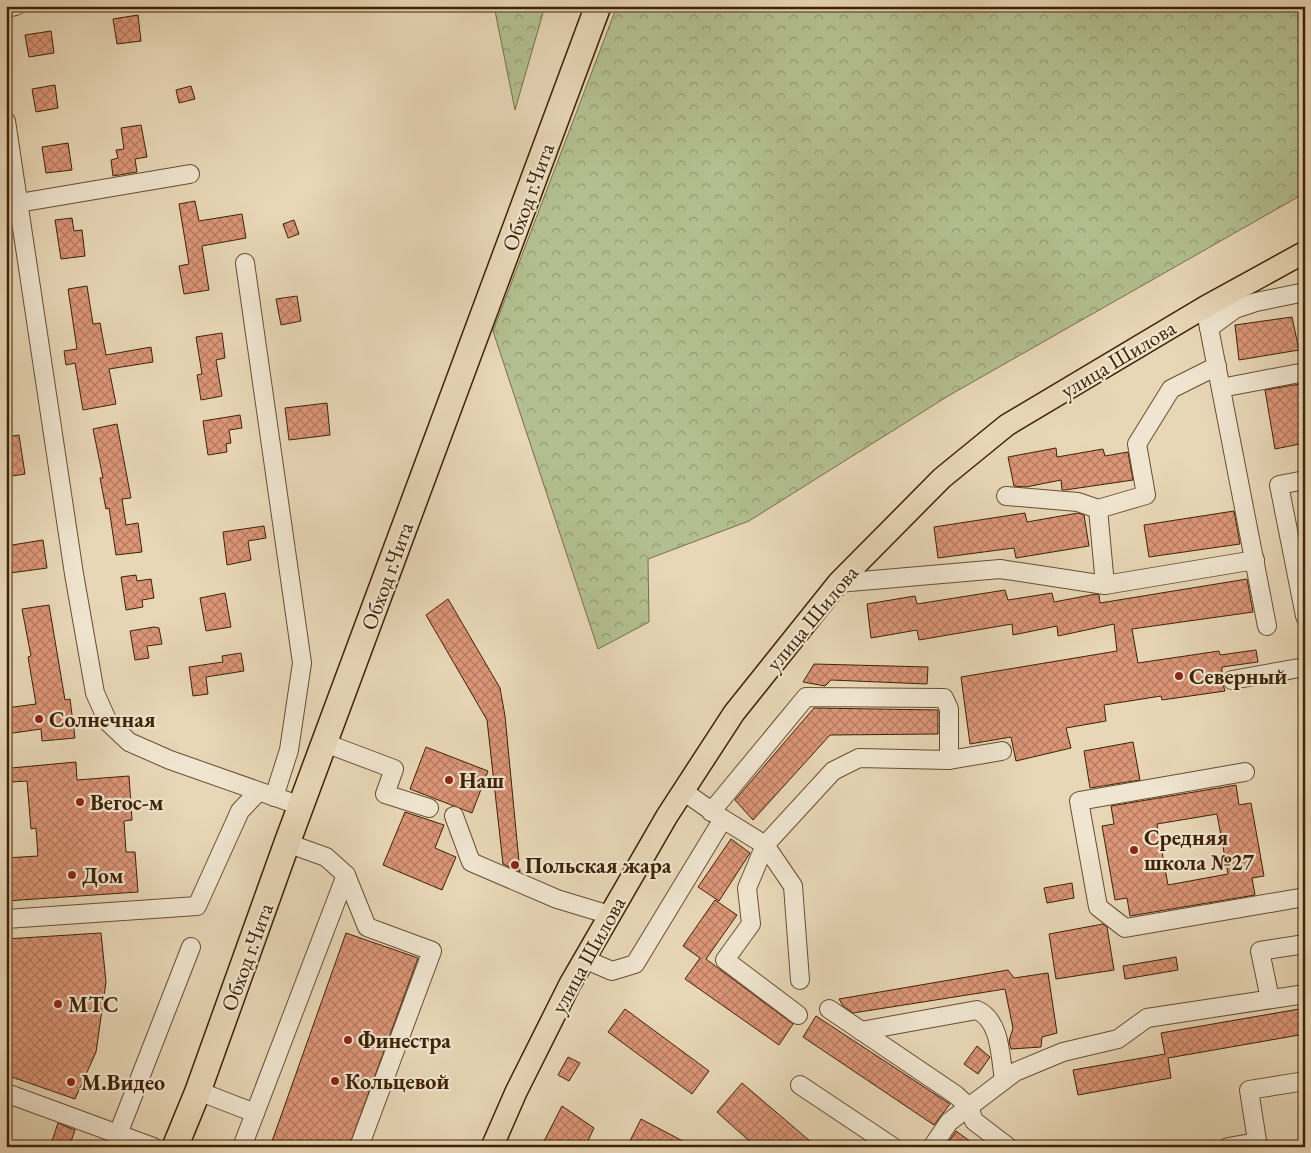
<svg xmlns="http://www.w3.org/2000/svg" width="1311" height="1153" font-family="'EB Garamond',serif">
<defs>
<pattern id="forest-crowns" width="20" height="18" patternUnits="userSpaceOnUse" patternTransform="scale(1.25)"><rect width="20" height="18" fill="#b3bf90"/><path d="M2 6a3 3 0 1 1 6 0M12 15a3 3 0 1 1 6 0" fill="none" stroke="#939b73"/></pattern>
<pattern id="building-cross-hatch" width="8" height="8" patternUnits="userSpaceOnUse" patternTransform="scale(1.25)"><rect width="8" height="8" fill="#dc9678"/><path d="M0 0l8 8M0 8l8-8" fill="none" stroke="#b47a60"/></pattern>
</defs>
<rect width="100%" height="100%" fill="#e8d7b7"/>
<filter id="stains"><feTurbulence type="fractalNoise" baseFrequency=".004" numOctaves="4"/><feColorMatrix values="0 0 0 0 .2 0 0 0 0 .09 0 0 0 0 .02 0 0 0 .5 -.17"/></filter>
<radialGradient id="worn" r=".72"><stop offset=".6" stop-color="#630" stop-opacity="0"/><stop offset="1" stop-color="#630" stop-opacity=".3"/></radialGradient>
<g fill="url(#forest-crowns)" stroke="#78704a">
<polygon points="494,6 545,6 515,110"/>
<polygon points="617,6 1305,6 1305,193 948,396 749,521 648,559 649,622 598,649 493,331"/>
</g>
<g fill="url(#building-cross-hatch)" stroke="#3e2204" fill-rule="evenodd">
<polygon points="138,15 141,41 117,44 113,19"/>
<polygon points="51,31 54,53 29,57 25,35"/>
<polygon points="55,85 58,108 36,112 32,89"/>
<polygon points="191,86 195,99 179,103 176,90"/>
<polygon points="141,125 147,157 135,159 137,172 113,176 111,160 118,158 116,150 124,149 121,128"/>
<polygon points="68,143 72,170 46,173 42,147"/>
<polygon points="195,201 199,221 242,214 246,238 202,246 209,290 184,294 179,266 189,264 179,204"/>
<polygon points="72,218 74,231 82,230 85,256 61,259 55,220"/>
<polygon points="294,220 299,234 288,238 283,224"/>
<polygon points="87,286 93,324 100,323 106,355 151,347 153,362 109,369 116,404 83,410 75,363 66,365 64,351 77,349 68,289"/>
<polygon points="297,296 301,321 281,325 276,299"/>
<polygon points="1292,317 1299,350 1239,360 1235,325"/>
<polygon points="222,333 225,358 216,360 222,396 201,400 197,375 202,374 196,337"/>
<polygon points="1305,383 1305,443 1275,449 1265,390"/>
<polygon points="327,403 330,435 289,440 285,408"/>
<polygon points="240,415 242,428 229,430 231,443 226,444 227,452 208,455 203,421"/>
<polygon points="117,424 131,498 122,499 126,525 138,523 142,552 116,555 109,508 106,509 100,478 103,478 93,429"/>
<polygon points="19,435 25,474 6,477 6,437"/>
<polygon points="1056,448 1057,457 1103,449 1105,456 1128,452 1133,480 1065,490 1062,490 1061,480 1026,487 1014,486 1008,457"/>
<polygon points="1234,511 1240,544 1149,557 1144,525"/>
<polygon points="1025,513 1027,522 1078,513 1084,515 1089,546 1016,558 1014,548 938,558 934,527"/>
<polygon points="264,526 266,538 248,541 251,560 227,565 223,532"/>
<polygon points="43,540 47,568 10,573 6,546"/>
<polygon points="136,575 137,581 151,579 154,598 142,600 143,607 126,610 121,577"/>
<polygon points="1247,579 1253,612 1132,629 1138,663 1219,651 1220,655 1256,650 1258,662 1222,667 1222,681 1225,691 1162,700 1161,696 1104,705 1106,721 1066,728 1071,748 1016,761 1011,737 970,744 961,677 1117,651 1114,624 1058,636 1057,626 1013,635 1012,624 919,640 917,630 871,638 867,604 915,596 917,604 1005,590 1008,600 1052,593 1054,602 1096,594 1099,595 1100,603"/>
<polygon points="225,593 231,627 206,631 200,598"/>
<polygon points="448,599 500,688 505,716 520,872 503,864 487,720 426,615"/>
<polygon points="49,605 65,700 70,699 75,738 42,741 41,729 6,734 6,708 36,704 28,657 31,656 22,609"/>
<polygon points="154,627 159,628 162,644 147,646 149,658 135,660 130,631"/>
<polygon points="241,653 244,671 206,677 208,694 193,696 189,667 223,662 222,656"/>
<polygon points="814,664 928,667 927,684 831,680 825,686 803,682"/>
<polygon points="814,708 938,710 938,734 830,735 753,820 735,800"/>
<polygon points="1133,742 1140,780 1090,788 1084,751"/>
<polygon points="426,747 488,771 472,813 410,789"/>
<polygon points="76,762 77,780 129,776 132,820 124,821 126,852 135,852 138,892 6,901 6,858 38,856 36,828 31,829 27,781 12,782 11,768"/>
<path d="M1236,785L1239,805L1251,803L1264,876L1252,878L1255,895L1130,916L1127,898L1115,900L1102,826L1114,824L1111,806ZM1217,814L1228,874L1168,885L1157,824Z"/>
<polygon points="405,812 444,825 435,848 456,857 442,890 383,865"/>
<polygon points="731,839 750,853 719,901 698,887"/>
<polygon points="1072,883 1074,898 1047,903 1044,888"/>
<polygon points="715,900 737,915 706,959 793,1024 779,1045 685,979 700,958 683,946"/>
<polygon points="1103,924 1107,927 1114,970 1056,979 1049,934"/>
<polygon points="101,933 106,982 96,1052 75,1099 6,1075 6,939"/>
<polygon points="346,933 418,958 349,1147 270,1147"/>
<polygon points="1176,957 1178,970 1125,979 1123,966"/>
<polygon points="1008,970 1014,978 1048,973 1057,1033 1042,1037 1041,1047 1011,1049 1009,1041 1013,1028 1005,989 853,1013 843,1006 839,999"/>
<polygon points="1305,1008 1305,1034 1168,1058 1171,1078 1078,1095 1073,1070 1165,1054 1161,1033"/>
<polygon points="625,1009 709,1071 692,1094 608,1032"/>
<polygon points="816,1016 950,1104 934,1125 803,1037"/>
<polygon points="977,1046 990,1057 978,1074 964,1064"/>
<polygon points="568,1057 580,1063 569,1081 558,1075"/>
<polygon points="742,1083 817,1147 756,1147 717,1112"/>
<polygon points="562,1106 594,1128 585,1147 541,1147"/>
<polygon points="641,1119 694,1147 627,1147"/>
<polygon points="58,1123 75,1130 69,1147 50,1147"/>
<polygon points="956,1131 978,1147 945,1147"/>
</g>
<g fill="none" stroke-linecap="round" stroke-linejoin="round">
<defs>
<g id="minor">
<polyline points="6,8 16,6"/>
<polyline points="6,121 74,574 95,693 108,722 129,742 170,760 301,806"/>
<polyline points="7,205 190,174"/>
<polyline points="245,263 302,663 289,750 274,797"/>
<polyline points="1205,307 1267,626"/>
<polyline points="1209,328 1235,309 1256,302 1305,292"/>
<polyline points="1221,388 1305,372"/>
<polyline points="1305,480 1279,485 1305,616"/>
<polyline points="1006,496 1078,502 1098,509"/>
<polyline points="838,583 1000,569 1105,585 1255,560"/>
<polyline points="1105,585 1098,509 1146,495 1137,444 1171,389 1217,366"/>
<polyline points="1232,680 1305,667"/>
<polyline points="325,743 394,769 385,794 429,808"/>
<polyline points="1245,772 1079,801 1098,907 1125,928 1305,897"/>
<polyline points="683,791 723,819 765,845 793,886 800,980"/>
<polyline points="711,812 806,697 944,698 949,709 949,760"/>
<polyline points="454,816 471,862 557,899 610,915"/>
<polyline points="287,843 326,857 346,875 367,927 432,951 359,1147"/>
<polyline points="6,919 197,906 240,811 258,792"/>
<polyline points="584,959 612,971 635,964 723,819"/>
<polyline points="1270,999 1260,951 1305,944"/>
<polyline points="829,1009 956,1095 969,1107 974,1121 1008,1147"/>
<polyline points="798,1015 725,960 751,924 747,888 765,845 833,771 859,758 949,760 1002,751"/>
<path d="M861,1031L977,1010C1001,1021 1000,1056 1004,1080"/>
<polyline points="800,1085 893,1147"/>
<polyline points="198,1091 255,1113 346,875"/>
<polyline points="6,1093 153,1147"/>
<polyline points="118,1134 191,947"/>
<polyline points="242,1147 255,1113"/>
<polyline points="932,1147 949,1122 1015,1072 1063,1052 1118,1039 1147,1018 1305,994"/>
<polyline points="1228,1147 1257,1142"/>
<polyline points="1258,1147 1249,1090 1305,1081"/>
</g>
<polyline id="major" points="492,1147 516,1092 570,984 667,816 734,713 838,583 942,478 1007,425 1205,307 1305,252"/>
<polyline id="highway" points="175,1147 198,1091 287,843 598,6"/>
</defs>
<use href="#minor" stroke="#684f31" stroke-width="20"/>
<use href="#major" stroke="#3e2204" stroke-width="24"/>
<use href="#highway" stroke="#3e2204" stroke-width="28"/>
<use href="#minor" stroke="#f0e5d0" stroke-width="18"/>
<use href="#major" stroke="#e8d7b7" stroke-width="21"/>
<use href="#highway" stroke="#e8d7b7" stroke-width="25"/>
</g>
<g fill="#8f2418" stroke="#f0e5d0" stroke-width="2">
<circle cx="1179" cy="676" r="5"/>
<circle cx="39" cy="719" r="5"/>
<circle cx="449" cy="780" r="5"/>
<circle cx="80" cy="802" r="5"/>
<circle cx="1134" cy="850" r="5"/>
<circle cx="515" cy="865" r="5"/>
<circle cx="72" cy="875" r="5"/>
<circle cx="58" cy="1004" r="5"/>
<circle cx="348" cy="1040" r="5"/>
<circle cx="335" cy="1081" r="5"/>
<circle cx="71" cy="1082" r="5"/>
</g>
<g text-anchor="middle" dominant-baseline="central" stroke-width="4.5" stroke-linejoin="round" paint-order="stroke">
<g font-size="22" fill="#3e2204" stroke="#f0e5d0">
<text transform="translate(528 197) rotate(-70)">Обход г.Чита</text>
<text transform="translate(1118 359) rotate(-31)">улица Шилова</text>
<text transform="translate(387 576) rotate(-70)">Обход г.Чита</text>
<text transform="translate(812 618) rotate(-50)">улица Шилова</text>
<text transform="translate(588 955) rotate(-61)">улица Шилова</text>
<text transform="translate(247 957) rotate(-70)">Обход г.Чита</text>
</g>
<g font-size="22" font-weight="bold" fill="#3e2204" stroke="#f0e5d0" text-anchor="start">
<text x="1189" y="676">Северный</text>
<text x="49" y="719">Солнечная</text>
<text x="459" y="780">Наш</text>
<text x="90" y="802">Вегос-м</text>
<text x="1144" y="837">Средняя<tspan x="1144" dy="25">школа №27</tspan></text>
<text x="525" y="865">Польская жара</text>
<text x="82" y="875">Дом</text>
<text x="68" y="1004">МТС</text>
<text x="358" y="1040">Финестра</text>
<text x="345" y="1081">Кольцевой</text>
<text x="81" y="1082">М.Видео</text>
</g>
</g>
<rect width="1311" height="1153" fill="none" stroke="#e8d7b7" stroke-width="25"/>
<rect x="8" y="8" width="1296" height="1138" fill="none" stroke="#3e2204" stroke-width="2.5"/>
<rect x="12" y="12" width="1286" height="1128" fill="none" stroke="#3e2204"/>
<rect width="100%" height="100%" filter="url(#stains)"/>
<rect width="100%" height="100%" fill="url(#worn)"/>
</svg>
